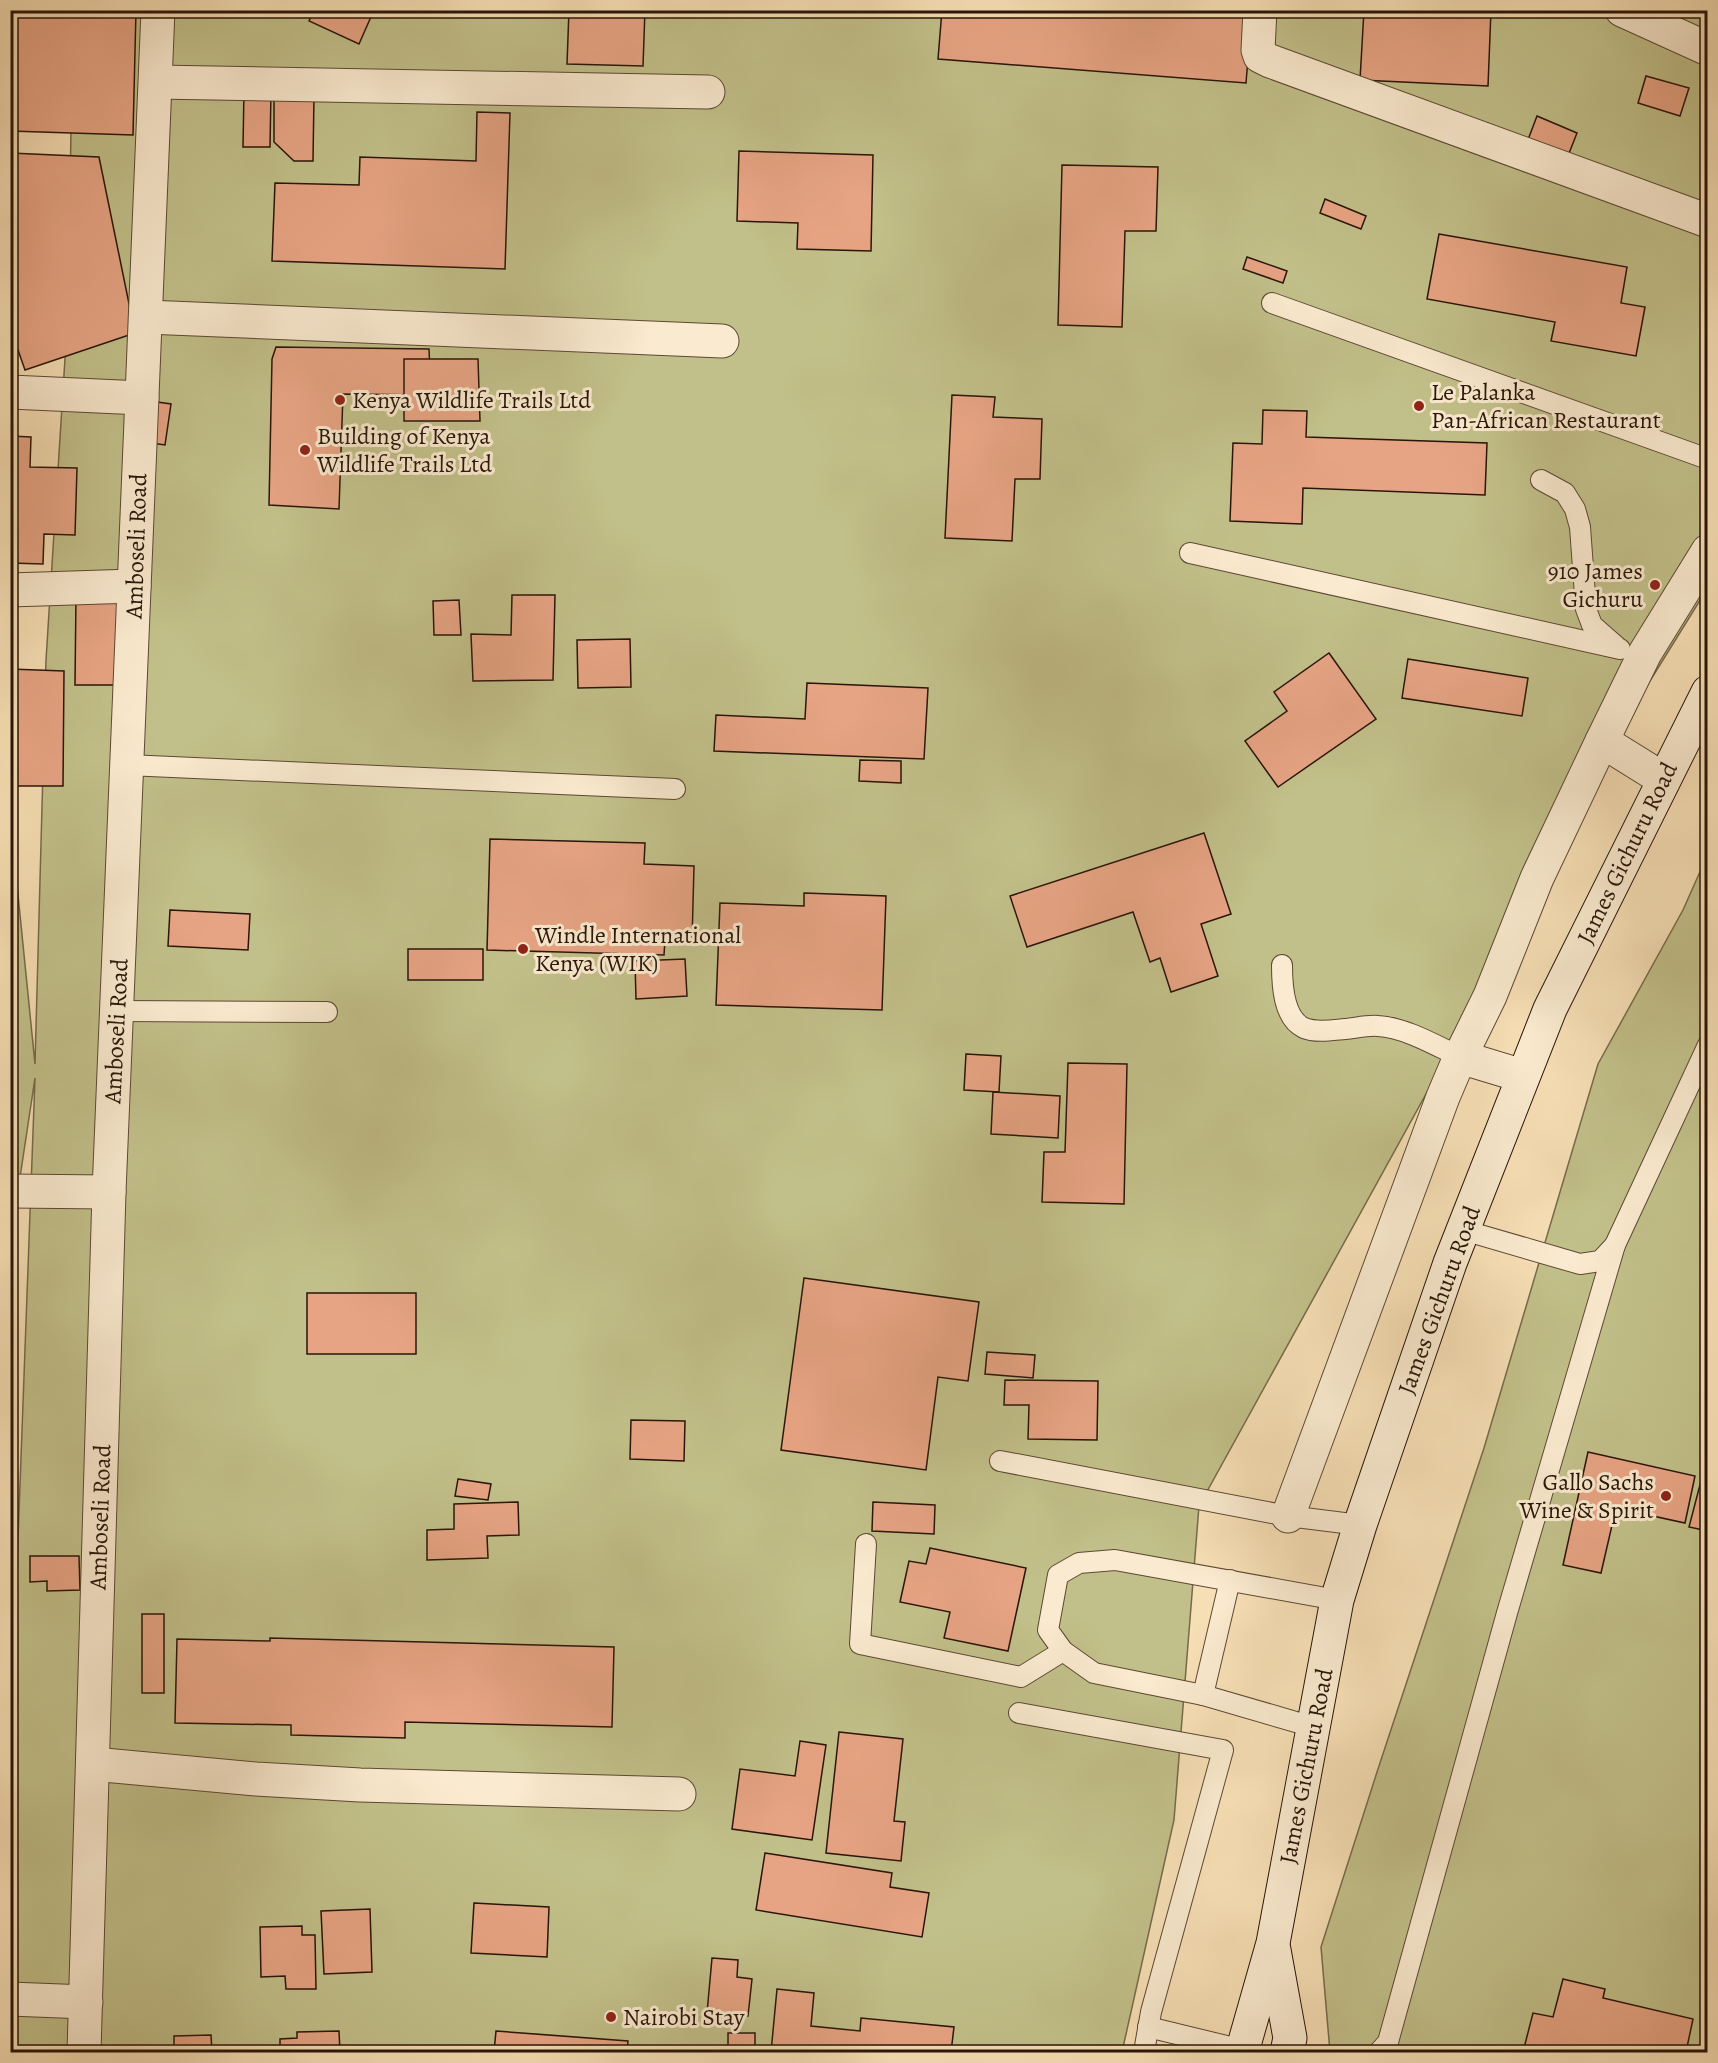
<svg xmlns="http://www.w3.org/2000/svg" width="1718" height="2063" font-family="Alegreya,serif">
<rect width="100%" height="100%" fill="#f7dfb5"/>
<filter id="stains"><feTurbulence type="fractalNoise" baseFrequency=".00333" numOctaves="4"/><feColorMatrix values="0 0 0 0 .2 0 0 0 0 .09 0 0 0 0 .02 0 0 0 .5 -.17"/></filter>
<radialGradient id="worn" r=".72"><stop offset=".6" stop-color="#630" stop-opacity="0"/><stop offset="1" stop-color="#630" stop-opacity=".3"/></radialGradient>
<g fill="#c2c08a" stroke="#766a4a" stroke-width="1.5">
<polygon points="73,11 1707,11 1707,589 1557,831 1469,1016 1199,1506 1174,1820 1122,2052 11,2052 11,1729 35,1078 11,1237 11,844 13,845 35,1064 46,660 68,311"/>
<polygon points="1707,856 1707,2052 1330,2052 1321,1947 1378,1769 1484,1448 1598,1064 1683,910"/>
</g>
<g fill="#e7a484" stroke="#291509" stroke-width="1.5">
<polygon points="10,10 136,10 133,135 10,131"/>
<polygon points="314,10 374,10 359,44 309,21"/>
<polygon points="569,10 645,10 643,66 567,64"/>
<polygon points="942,10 1252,10 1246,83 938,59"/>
<polygon points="1364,10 1491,10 1488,86 1360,80"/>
<polygon points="1646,76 1689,88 1680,116 1638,103"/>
<polygon points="244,90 271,91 270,147 243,147"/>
<polygon points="274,94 314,95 313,161 294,161 274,142"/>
<polygon points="477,112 510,113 505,269 272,261 275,183 359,185 360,157 476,161"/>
<polygon points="1537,116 1577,133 1566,161 1526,145"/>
<polygon points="739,151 873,155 871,251 797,249 798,223 737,221"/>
<polygon points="10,153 99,157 135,333 25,370 10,327"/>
<polygon points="1062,165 1158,167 1156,231 1125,231 1122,327 1058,325"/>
<polygon points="1325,199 1366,216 1361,229 1320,213"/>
<polygon points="1439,234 1627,267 1621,303 1645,307 1636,356 1551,341 1555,322 1427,299"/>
<polygon points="1247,257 1287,271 1283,283 1243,269"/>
<polygon points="276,347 429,349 431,395 343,394 339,509 269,505 272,359"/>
<polygon points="404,359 478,359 480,421 404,421"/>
<polygon points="952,395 995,397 993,417 1042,419 1040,479 1015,479 1012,541 945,538"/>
<polygon points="150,401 171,404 165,445 144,442"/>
<polygon points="1263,410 1307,411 1306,437 1487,443 1485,495 1303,488 1302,524 1230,521 1233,443 1262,444"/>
<polygon points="10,436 31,437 30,467 77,468 75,535 44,534 43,564 10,563"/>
<polygon points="76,595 121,595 120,685 75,685"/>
<polygon points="512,595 555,595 553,680 473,681 471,634 511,635"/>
<polygon points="459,600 461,635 434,635 433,601"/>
<polygon points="630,639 631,687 578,688 577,640"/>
<polygon points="1329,653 1376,719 1278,787 1245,741 1287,711 1274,692"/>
<polygon points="1408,659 1528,678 1522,716 1402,698"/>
<polygon points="10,669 64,671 63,786 10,786"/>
<polygon points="807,683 928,688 924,759 714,751 716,715 805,719"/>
<polygon points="860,760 901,761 901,783 859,781"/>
<polygon points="1204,833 1231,914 1201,924 1218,976 1171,992 1160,958 1150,962 1133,912 1027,947 1010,896"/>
<polygon points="490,839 645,843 644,864 694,866 692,941 665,940 664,955 487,950"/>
<polygon points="804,893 886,896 882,1010 716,1005 720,903 804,906"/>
<polygon points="170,910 250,914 248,950 168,946"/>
<rect x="408" y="949" width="75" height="31"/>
<polygon points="685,959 687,996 636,999 635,961"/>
<polygon points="966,1054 1001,1056 999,1092 964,1090"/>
<polygon points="1068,1063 1127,1064 1124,1204 1042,1202 1044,1152 1065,1152"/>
<polygon points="993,1092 1060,1096 1058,1138 991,1134"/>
<polygon points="804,1278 979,1302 968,1381 938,1377 926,1470 781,1450"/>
<rect x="307" y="1293" width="109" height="61"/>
<polygon points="987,1352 1035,1355 1033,1378 985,1374"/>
<polygon points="1005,1380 1098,1381 1097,1440 1028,1439 1029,1405 1004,1405"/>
<polygon points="631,1420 685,1421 684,1461 630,1459"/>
<polygon points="1588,1452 1695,1476 1685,1523 1616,1508 1601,1573 1563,1565"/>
<polygon points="1702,1477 1708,1478 1708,1531 1689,1527"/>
<polygon points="458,1479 491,1484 488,1500 455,1496"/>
<polygon points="518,1502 519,1535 487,1536 488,1558 427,1560 427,1530 454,1529 454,1504"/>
<polygon points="873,1502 935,1505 934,1534 872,1531"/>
<polygon points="930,1548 1026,1568 1008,1651 944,1638 950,1612 900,1602 909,1561 926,1564"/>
<polygon points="30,1556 79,1556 80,1590 47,1591 47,1581 30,1582"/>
<rect x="142" y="1614" width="22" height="79"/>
<polygon points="270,1638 614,1647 612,1727 405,1722 405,1738 291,1735 291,1725 175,1723 177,1639 270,1641"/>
<polygon points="839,1732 903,1739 894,1821 905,1822 901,1861 826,1853"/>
<polygon points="800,1741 826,1745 812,1840 732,1829 740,1769 795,1776"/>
<polygon points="765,1853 892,1873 890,1887 929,1893 922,1937 756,1910"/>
<polygon points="474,1903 549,1907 547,1957 471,1953"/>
<polygon points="370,1909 372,1972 324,1974 321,1911"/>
<polygon points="302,1926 302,1935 315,1935 316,1989 286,1989 285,1976 261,1977 260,1927"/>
<polygon points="712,1958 738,1960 737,1977 752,1979 748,2016 707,2013"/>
<polygon points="1563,1979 1605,1989 1603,1998 1693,2019 1686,2052 1523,2052 1533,2013 1553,2017"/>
<polygon points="777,1989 814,1993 811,2026 860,2031 861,2018 954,2027 951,2052 771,2052"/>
<polygon points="339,2031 340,2052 215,2052 215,2049 280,2046 280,2039 297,2038 297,2032"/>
<polygon points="496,2031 628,2041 627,2052 494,2052"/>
<rect x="728" y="2033" width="27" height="19"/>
<polygon points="211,2035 212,2052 174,2052 174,2036"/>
</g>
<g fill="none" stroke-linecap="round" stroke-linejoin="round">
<defs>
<g id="lane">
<polyline points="1272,303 1708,459"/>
<polyline points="1541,480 1565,493 1575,509 1580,527 1586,609 1592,625 1616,646"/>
<polyline points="1190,553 1620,649"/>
<polyline points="127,765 675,789"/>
<path d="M1282,965C1282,984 1283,1018 1304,1028C1316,1033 1333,1030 1345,1029C1356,1028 1367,1025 1378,1026C1404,1027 1437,1046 1460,1057"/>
<polyline points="117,1011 327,1012"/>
<polyline points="1463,1230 1580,1264 1600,1261 1615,1245 1708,1045"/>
<polyline points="1000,1461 1288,1516 1360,1525"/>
<polyline points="866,1544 860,1644 1021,1677 1063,1651"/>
<polyline points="1203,1695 1230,1580"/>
<polyline points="1019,1713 1223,1750 1151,2012 1144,2052"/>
<polyline points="1313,1727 1203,1695 1094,1673 1063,1651 1048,1630 1058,1575 1079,1563 1115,1560 1337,1600"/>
<polyline points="1148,2027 1243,2050"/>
<polyline points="1379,2052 1388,2042 1507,1613 1615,1245"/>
</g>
<g id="street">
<polyline points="1260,10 1258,50 1260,56 1270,61 1708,221"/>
<polyline points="1622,10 1708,49"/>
<polyline points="156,82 708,92"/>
<polyline points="146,317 722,341"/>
<polyline points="10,392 142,398"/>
<polyline points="10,590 134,586"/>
<polyline points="1602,741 1663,779"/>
<polyline points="1460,1057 1490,996 1537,878 1602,741 1645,653 1708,551"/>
<polyline points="10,1191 109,1192"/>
<polyline points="1288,1516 1443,1097 1460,1057 1523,1076"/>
<polyline points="93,1764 256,1779 360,1785 679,1794"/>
<polyline points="10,1999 86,2002"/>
<polyline points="84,2052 109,1192 158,10"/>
</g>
<g id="secondary">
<polyline points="1274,1950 1290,2038 1287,2052"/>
<polyline points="1242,2052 1273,1943 1337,1600 1360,1525 1450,1263 1550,1009 1708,692"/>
</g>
</defs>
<use href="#lane" stroke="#5c4834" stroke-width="22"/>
<use href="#street" stroke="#5c4834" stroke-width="35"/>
<use href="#secondary" stroke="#291509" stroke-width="35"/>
<use href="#lane" stroke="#faeacf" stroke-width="20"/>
<use href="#street" stroke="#faeacf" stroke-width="33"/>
<use href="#secondary" stroke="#faeacf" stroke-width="33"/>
</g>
<g fill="#8f2418" stroke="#faeacf" stroke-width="2">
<circle cx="340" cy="400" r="6"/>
<circle cx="1419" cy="406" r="6"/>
<circle cx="305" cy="450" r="6"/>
<circle cx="1655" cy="585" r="6"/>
<circle cx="523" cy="949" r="6"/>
<circle cx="1666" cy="1496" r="6"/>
<circle cx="611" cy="2017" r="6"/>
</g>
<g text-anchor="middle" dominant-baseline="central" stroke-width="6" stroke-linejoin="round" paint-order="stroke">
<g font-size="24" fill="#291509" stroke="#faeacf" text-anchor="start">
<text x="1431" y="392">Le Palanka<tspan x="1431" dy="28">Pan-African Restaurant</tspan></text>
<text x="352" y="400">Kenya Wildlife Trails Ltd</text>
<text x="317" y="436">Building of Kenya<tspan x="317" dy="28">Wildlife Trails Ltd</tspan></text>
<text x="1643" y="571" text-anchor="end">910 James<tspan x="1643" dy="28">Gichuru</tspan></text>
<text x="535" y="935">Windle International<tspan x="535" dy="28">Kenya (WIK)</tspan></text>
<text x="1654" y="1482" text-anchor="end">Gallo Sachs<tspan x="1654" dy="28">Wine &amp; Spirit</tspan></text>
<text x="623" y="2017">Nairobi Stay</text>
</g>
<g font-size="24" fill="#291509" stroke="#faeacf">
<text transform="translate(136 546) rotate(-88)">Amboseli Road</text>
<text transform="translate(1627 853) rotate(-64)">James Gichuru Road</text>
<text transform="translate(116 1031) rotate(-87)">Amboseli Road</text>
<text transform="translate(1439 1300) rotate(-70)">James Gichuru Road</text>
<text transform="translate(100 1517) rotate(-88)">Amboseli Road</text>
<text transform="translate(1306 1766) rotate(-79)">James Gichuru Road</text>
</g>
</g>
<rect width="1718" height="2063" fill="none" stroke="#f7dfb5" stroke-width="36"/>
<rect x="12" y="12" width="1694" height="2039" fill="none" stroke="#291509" stroke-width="3"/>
<rect x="18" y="18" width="1682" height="2027" fill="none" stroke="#291509" stroke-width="1.5"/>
<rect width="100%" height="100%" filter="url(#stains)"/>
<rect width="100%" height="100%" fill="url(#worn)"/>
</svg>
